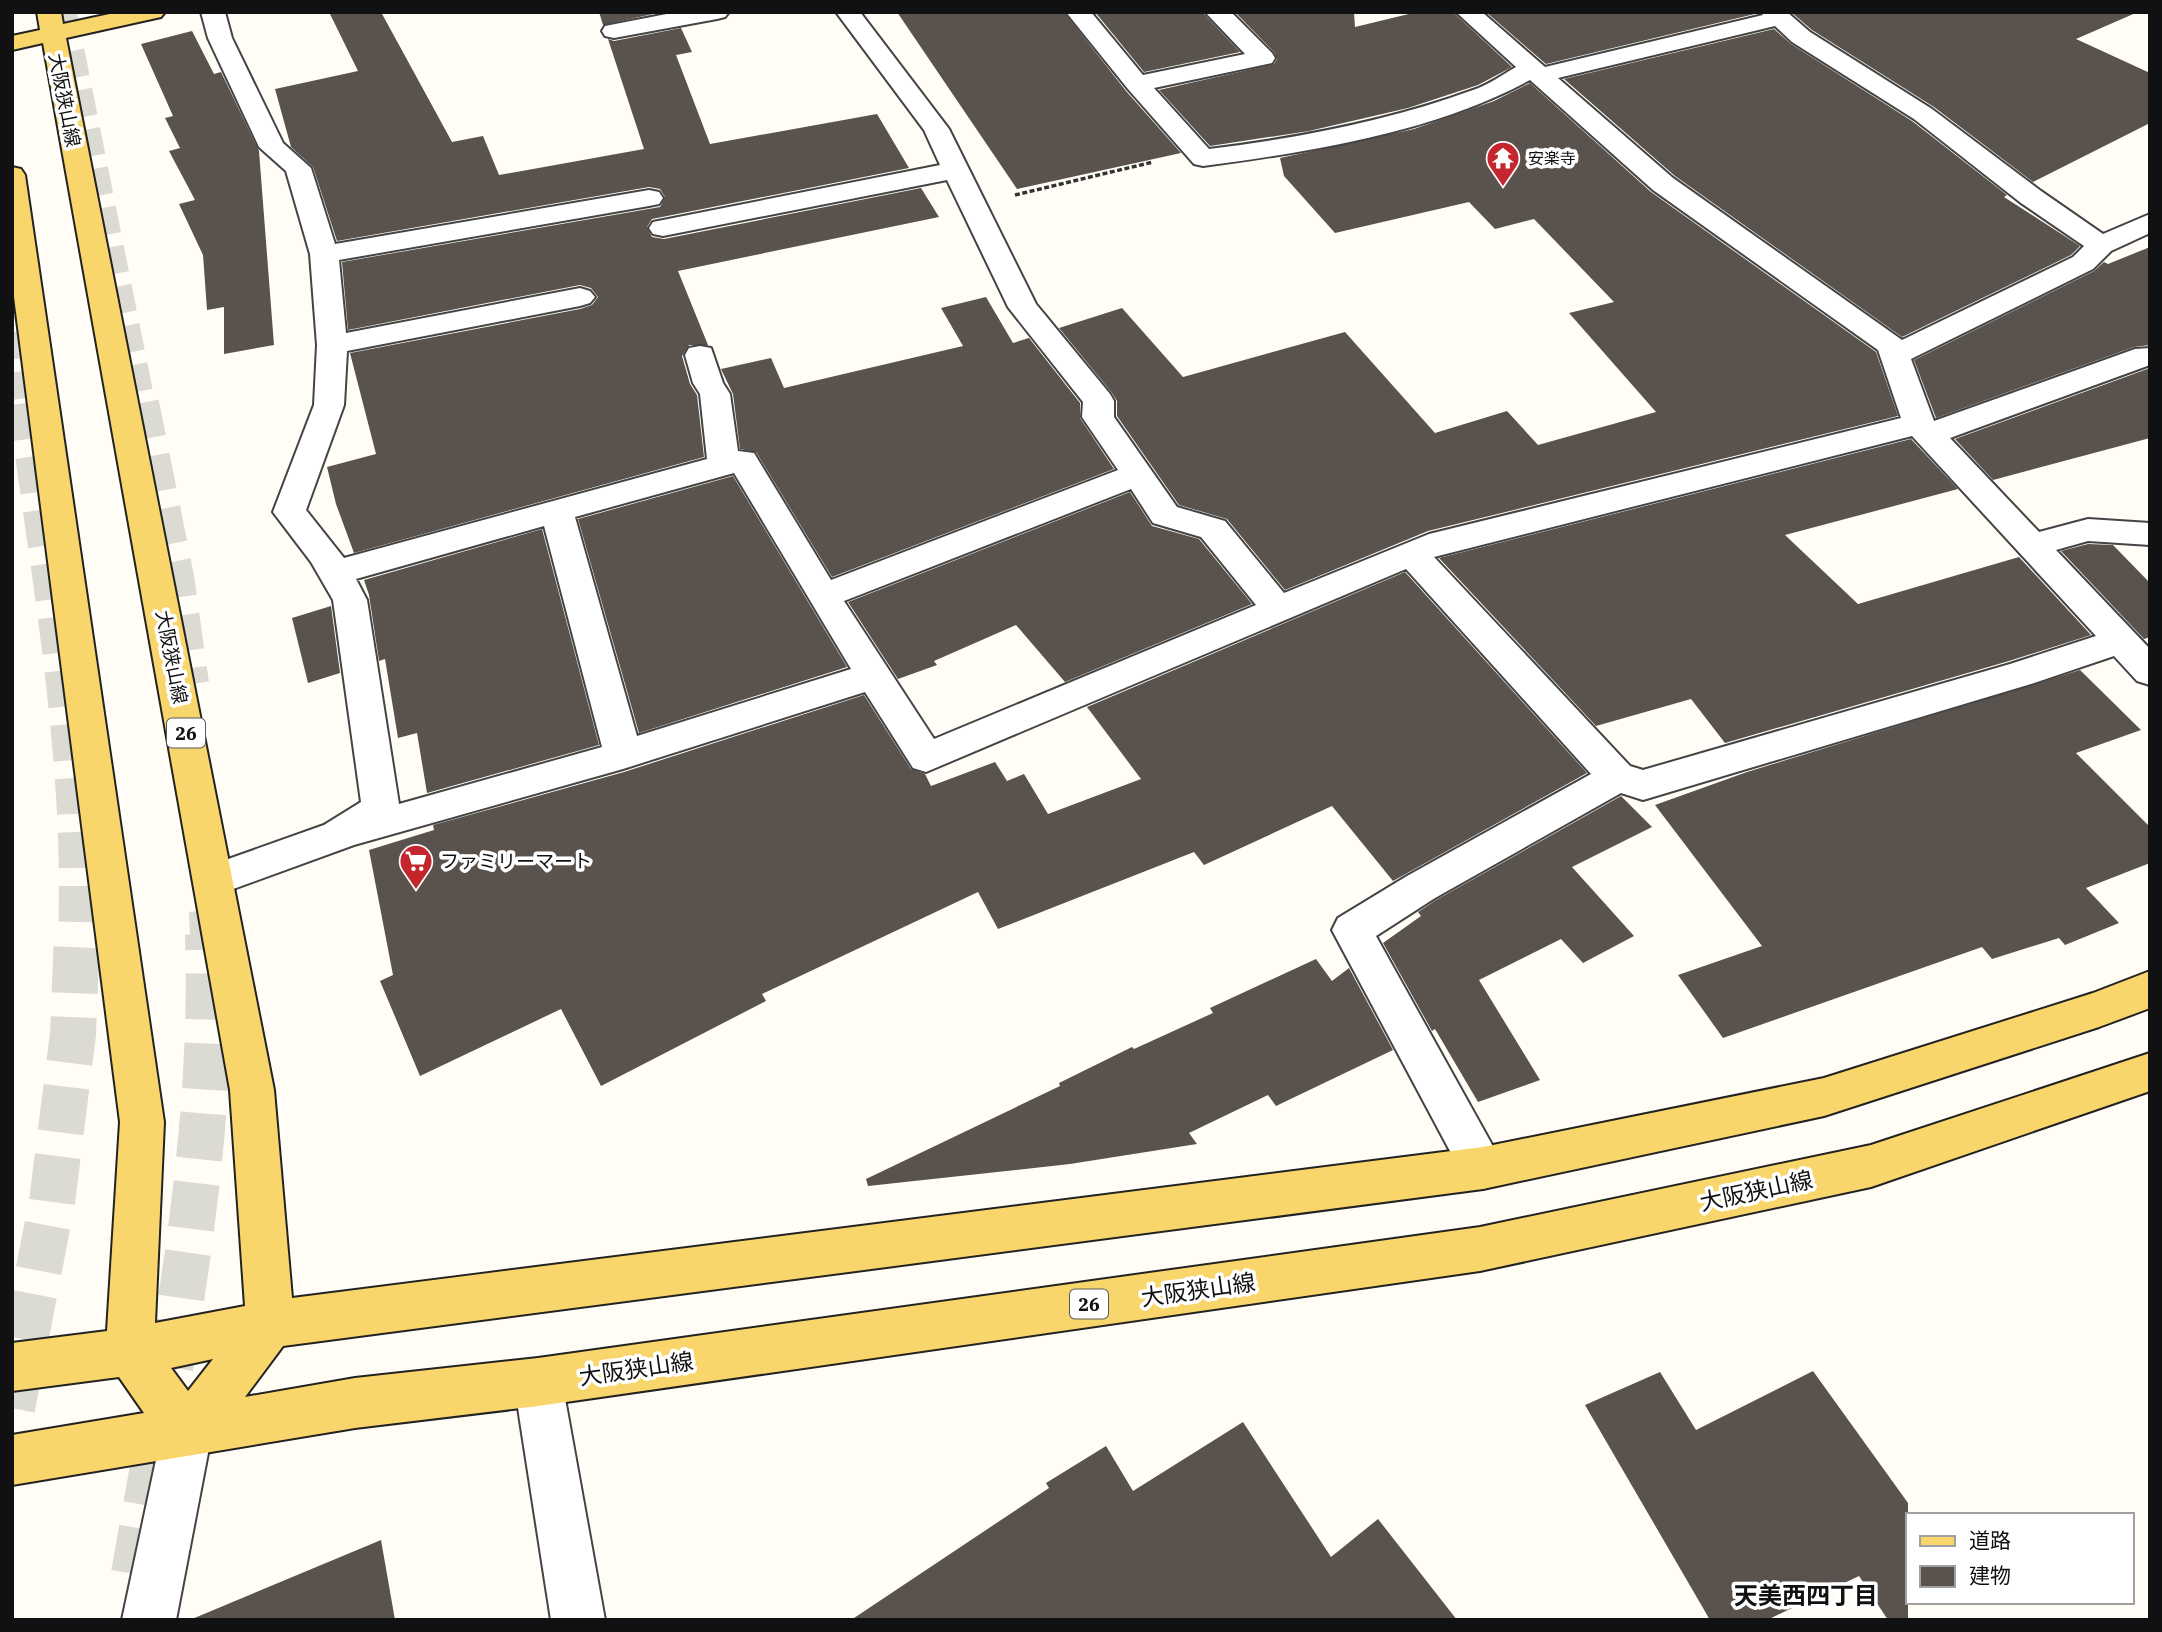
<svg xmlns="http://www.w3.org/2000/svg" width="2162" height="1632" font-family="'IBM Plex Serif','Noto Sans JP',serif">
<rect width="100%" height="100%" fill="#fffdf5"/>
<g fill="#5a524d">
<polygon points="329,12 381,12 452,142 483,136 499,175 644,149 608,39 614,41 681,28 692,52 676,55 710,144 877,114 909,168 652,219 647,227 652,237 664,239 921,188 939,217 678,271 708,345 689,345 682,356 690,384 697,395 704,457 354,553 336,504 327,467 376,454 350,353 580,309 592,305 598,297 591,288 580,285 348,330 342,262 660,207 665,197 660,189 649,187 337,241 313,167 291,147 275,89 358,71"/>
<polygon points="599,12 662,12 603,25"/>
<polygon points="897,12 1064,12 1126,91 1181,153 1017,189"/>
<polygon points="1095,12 1202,12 1240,52 1144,72"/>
<polygon points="1235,12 1354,12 1355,27 1417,12 1453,12 1512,67 1478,85 1408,108 1309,131 1210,146 1159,90 1274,64 1277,59 1274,52"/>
<polygon points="1486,12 1759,12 1759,13 1546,64"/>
<polygon points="1791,12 2138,12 2076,39 2150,73 2150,123 2033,182 1934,107 1812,30"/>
<polygon points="1774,29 1791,44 1912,121 2007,195 2004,197 2080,246 2071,255 1902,337 1675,176 1564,79"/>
<polygon points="192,31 214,74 221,72 259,151 274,345 224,354 224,307 207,310 203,255 179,204 195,200 169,151 180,148 165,118 173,116 141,44"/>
<polygon points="1530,83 1651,192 1876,352 1898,416 1428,531 1285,590 1227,519 1179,505 1117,416 1117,401 1112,393 1059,328 1122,308 1183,377 1345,332 1435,433 1507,411 1538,445 1656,412 1569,313 1614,302 1534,219 1495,229 1469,202 1335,233 1284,176 1280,158 1414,129 1494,101"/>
<polygon points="2150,247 2150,345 2134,347 1936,418 1914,360 2094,271 2104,262 2108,264"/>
<polygon points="986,297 1013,343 1029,338 1080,403 1080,418 1114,469 832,577 756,452 740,449 733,394 721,369 771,358 784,388 963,346 941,308"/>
<polygon points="2150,368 2150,438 1993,480 1955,439"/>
<polygon points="1911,439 1958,489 1785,535 1858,604 2019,557 2091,635 2009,661 1725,743 1691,699 1596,726 1439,558"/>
<polygon points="733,476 847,667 639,733 578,519"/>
<polygon points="1130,492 1152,526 1199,539 1252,604 1065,682 1016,625 934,661 937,665 898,679 848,602"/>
<polygon points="542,529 599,745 427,793 417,733 398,738 385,659 379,661 369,595 364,580"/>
<polygon points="2088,544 2113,545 2150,583 2150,637 2144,639 2061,551"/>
<polygon points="1405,572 1587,773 1393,881 1332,806 1204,865 1194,852 998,929 978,892 762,994 766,1001 601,1086 561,1009 420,1076 380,981 393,975 369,850 434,830 433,825 624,772 864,695 911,769 925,774 931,786 995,762 1007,781 1024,774 1048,814 1141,779 1087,707"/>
<polygon points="331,606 340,673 308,683 292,618"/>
<polygon points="2080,670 2141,730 2076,753 2150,827 2150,863 2086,888 2119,923 2065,945 2059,938 1992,959 1982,947 1723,1038 1678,975 1762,946 1655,805 1747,772"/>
<polygon points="1621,796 1652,827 1572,867 1634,936 1583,963 1561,939 1479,980 1540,1080 1478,1102 1435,1029 1432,1031 1383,943 1421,916 1418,912 1436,900"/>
<polygon points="1316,959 1332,981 1349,968 1393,1050 1276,1106 1268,1095 1189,1133 1197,1144 1070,1164 868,1186 866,1179 1060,1086 1059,1083 1132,1047 1134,1049 1213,1013 1210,1008"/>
<polygon points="1813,1371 1908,1503 1908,1620 1888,1620 1859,1576 1767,1620 1710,1620 1585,1405 1660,1372 1696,1430"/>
<polygon points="1243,1422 1331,1557 1378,1519 1457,1620 851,1620 1049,1488 1046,1483 1106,1446 1133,1491"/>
<polygon points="381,1540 395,1620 192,1620 192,1619"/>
</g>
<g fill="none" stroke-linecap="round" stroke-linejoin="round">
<g stroke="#dbdad3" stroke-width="27" stroke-dasharray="27 13" stroke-linecap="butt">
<polyline points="63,12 142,405"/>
<polyline points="12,292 27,405"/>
</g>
<g stroke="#dbdad3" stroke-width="36" stroke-dasharray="36 18" stroke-linecap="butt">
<path d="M26,403C49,579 83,757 76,936"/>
<polyline points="141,403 176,577 191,684"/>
<polyline points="207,911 208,936"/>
</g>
<g stroke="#dbdad3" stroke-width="46" stroke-dasharray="46 24" stroke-linecap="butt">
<polyline points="12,1408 52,1202 73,1034 77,934"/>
<path d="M134,1574C171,1363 215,1149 208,934"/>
</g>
<defs>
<g id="minor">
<path d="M201,12H225L232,38L283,143L311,168L335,244L649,190L659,192L663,198L659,204L649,206L339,260L346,333L580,288L590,291L595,297L590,303L580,306L347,351L344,405L306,510L344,558L707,459L700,394L693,383L685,355L689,348L700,346L711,348L723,383L730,394L738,451L754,453L831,580L1118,470L1082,417L1083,402L1008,307L947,180L663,236L653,234L649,228L653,222L663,220L940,165L924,130L836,12H860L949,129L1036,304L1110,394L1114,401V417L1177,507L1225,521L1284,593L1429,534L1901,418L1878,350L1653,190L1530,80C1435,132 1310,152 1203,166L1194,164L1128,89L1066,12H1091L1143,75L1245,54L1205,12H1231L1272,53L1275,58L1272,63L1154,88L1209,149C1298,138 1389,121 1473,90C1488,85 1502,75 1516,67L1456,12H1482L1545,67L1763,15L1761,12H1787L1810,32L1932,109L2041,191L2103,234L2150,214V233L2111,251L2093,269L1911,359L1934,421L2135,349L2150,348V365L1950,438L2039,532L2088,519L2150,523V545L2088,541L2056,550L2150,649V685L2137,681L2114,656L2031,684L1643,800L1621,793L1435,898L1376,936L1505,1168L1499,1183L1483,1189L1467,1183L1332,930L1338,918L1407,876L1591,774L1406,569L926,772L913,768L865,692L623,769L354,845L214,896L200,891L194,880L200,869L324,825L361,802L333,600L311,562L273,512L314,405L317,345L310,254L286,171L259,147L208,38ZM1775,26L1792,42L1914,119L2021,203L2084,246L2073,257L1902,340L1673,178L1558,78ZM1912,436L2096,636L2010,664L1643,770L1630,766L1434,557ZM734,473L851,669L637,736L575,517ZM1131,489L1153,523L1201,537L1256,605L934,739L844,601ZM544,526L602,747L399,804L367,600L356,579Z"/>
<polygon points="677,12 729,12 725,17 717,19 614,38 605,36 602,31 605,26"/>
<polygon points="538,1358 555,1365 562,1382 605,1620 551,1620 514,1382 521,1365"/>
<polygon points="187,1407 205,1414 212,1432 176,1620 122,1620 162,1432 169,1414"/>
</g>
<path id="major" d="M37,12H61L63,24L119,12H165L161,17L66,38L274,1090L292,1298L1483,1147L1824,1078L2093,993L2150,971V1008L2099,1027L1824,1116L1483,1189L283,1346L245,1397L355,1378L538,1358L1480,1227L1871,1145L2150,1053V1091L1871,1187L1480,1271L538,1406L355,1428L12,1485V1435L144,1413L119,1377L12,1391V1343L107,1331L120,1122L12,281V167L21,169L25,175L164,1122L155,1323L245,1306L230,1090L43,43L12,50V36L40,30ZM213,1359L188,1391L171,1368Z"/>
</defs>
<use href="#minor" stroke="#444" stroke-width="4"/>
<use href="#major" stroke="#222" stroke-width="4"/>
<polyline stroke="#333" stroke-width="3.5" stroke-dasharray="5 2.5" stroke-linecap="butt" points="1015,195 1153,162"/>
<use href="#minor" fill="#fff" fill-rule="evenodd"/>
<use href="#major" fill="#f9d66b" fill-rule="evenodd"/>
</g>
<defs>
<symbol id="temple-pin" viewBox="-11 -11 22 30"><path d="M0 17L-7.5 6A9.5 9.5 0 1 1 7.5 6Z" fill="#c4262e" stroke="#fff"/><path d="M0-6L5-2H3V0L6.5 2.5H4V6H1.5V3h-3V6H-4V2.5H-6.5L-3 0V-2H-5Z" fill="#fff"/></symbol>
<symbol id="supermarket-pin" viewBox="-11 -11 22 30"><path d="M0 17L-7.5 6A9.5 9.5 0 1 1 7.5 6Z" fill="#c4262e" stroke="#fff"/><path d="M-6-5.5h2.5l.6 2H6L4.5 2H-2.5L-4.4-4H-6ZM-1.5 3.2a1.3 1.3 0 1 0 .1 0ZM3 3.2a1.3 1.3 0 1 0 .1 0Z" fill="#fff"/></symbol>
</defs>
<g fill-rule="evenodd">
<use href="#temple-pin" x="1484" y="139" width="38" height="52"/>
<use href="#supermarket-pin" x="397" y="842" width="38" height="52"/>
</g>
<g text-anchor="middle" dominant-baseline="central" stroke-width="7" stroke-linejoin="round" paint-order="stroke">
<g font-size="16" fill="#111" stroke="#fff" text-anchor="start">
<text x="1528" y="158">安楽寺</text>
</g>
<g fill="#fff" stroke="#585858" stroke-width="2">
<rect x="167" y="718.5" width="38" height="29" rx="5"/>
<rect x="1070" y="1289.5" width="38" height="29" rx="5"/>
</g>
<g font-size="18" font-weight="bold" fill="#111">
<text x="186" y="733">26</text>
<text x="1089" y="1304">26</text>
</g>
<g font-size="19" fill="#111" stroke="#fff">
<text transform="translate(65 100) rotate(79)">大阪狭山線</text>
<text transform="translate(172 657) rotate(79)">大阪狭山線</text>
</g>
<g font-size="19" fill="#111" stroke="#fff" text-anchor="start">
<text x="440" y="861">ファミリーマート</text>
</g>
<g font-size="23" fill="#111" stroke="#fff">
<text transform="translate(1756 1190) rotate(-12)">大阪狭山線</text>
<text transform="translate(1198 1289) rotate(-8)">大阪狭山線</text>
<text transform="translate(636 1368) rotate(-8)">大阪狭山線</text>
</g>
<g font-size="24" font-weight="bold" fill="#111" stroke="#fff">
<text x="1806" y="1595">天美西四丁目</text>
</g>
</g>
<rect width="2162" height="1632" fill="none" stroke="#111111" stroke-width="28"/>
<rect x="1906" y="1513" width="228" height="91" fill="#ffffff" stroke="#a0a0a0" stroke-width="2"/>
<rect x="1920" y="1536" width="35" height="10" fill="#f9d66b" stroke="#a0a0a0" stroke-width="2"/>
<text x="1969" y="1548" font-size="21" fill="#111111">道路</text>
<rect x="1920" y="1566" width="35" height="21" fill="#5a524d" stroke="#a0a0a0" stroke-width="2"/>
<text x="1969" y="1583" font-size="21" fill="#111111">建物</text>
</svg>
